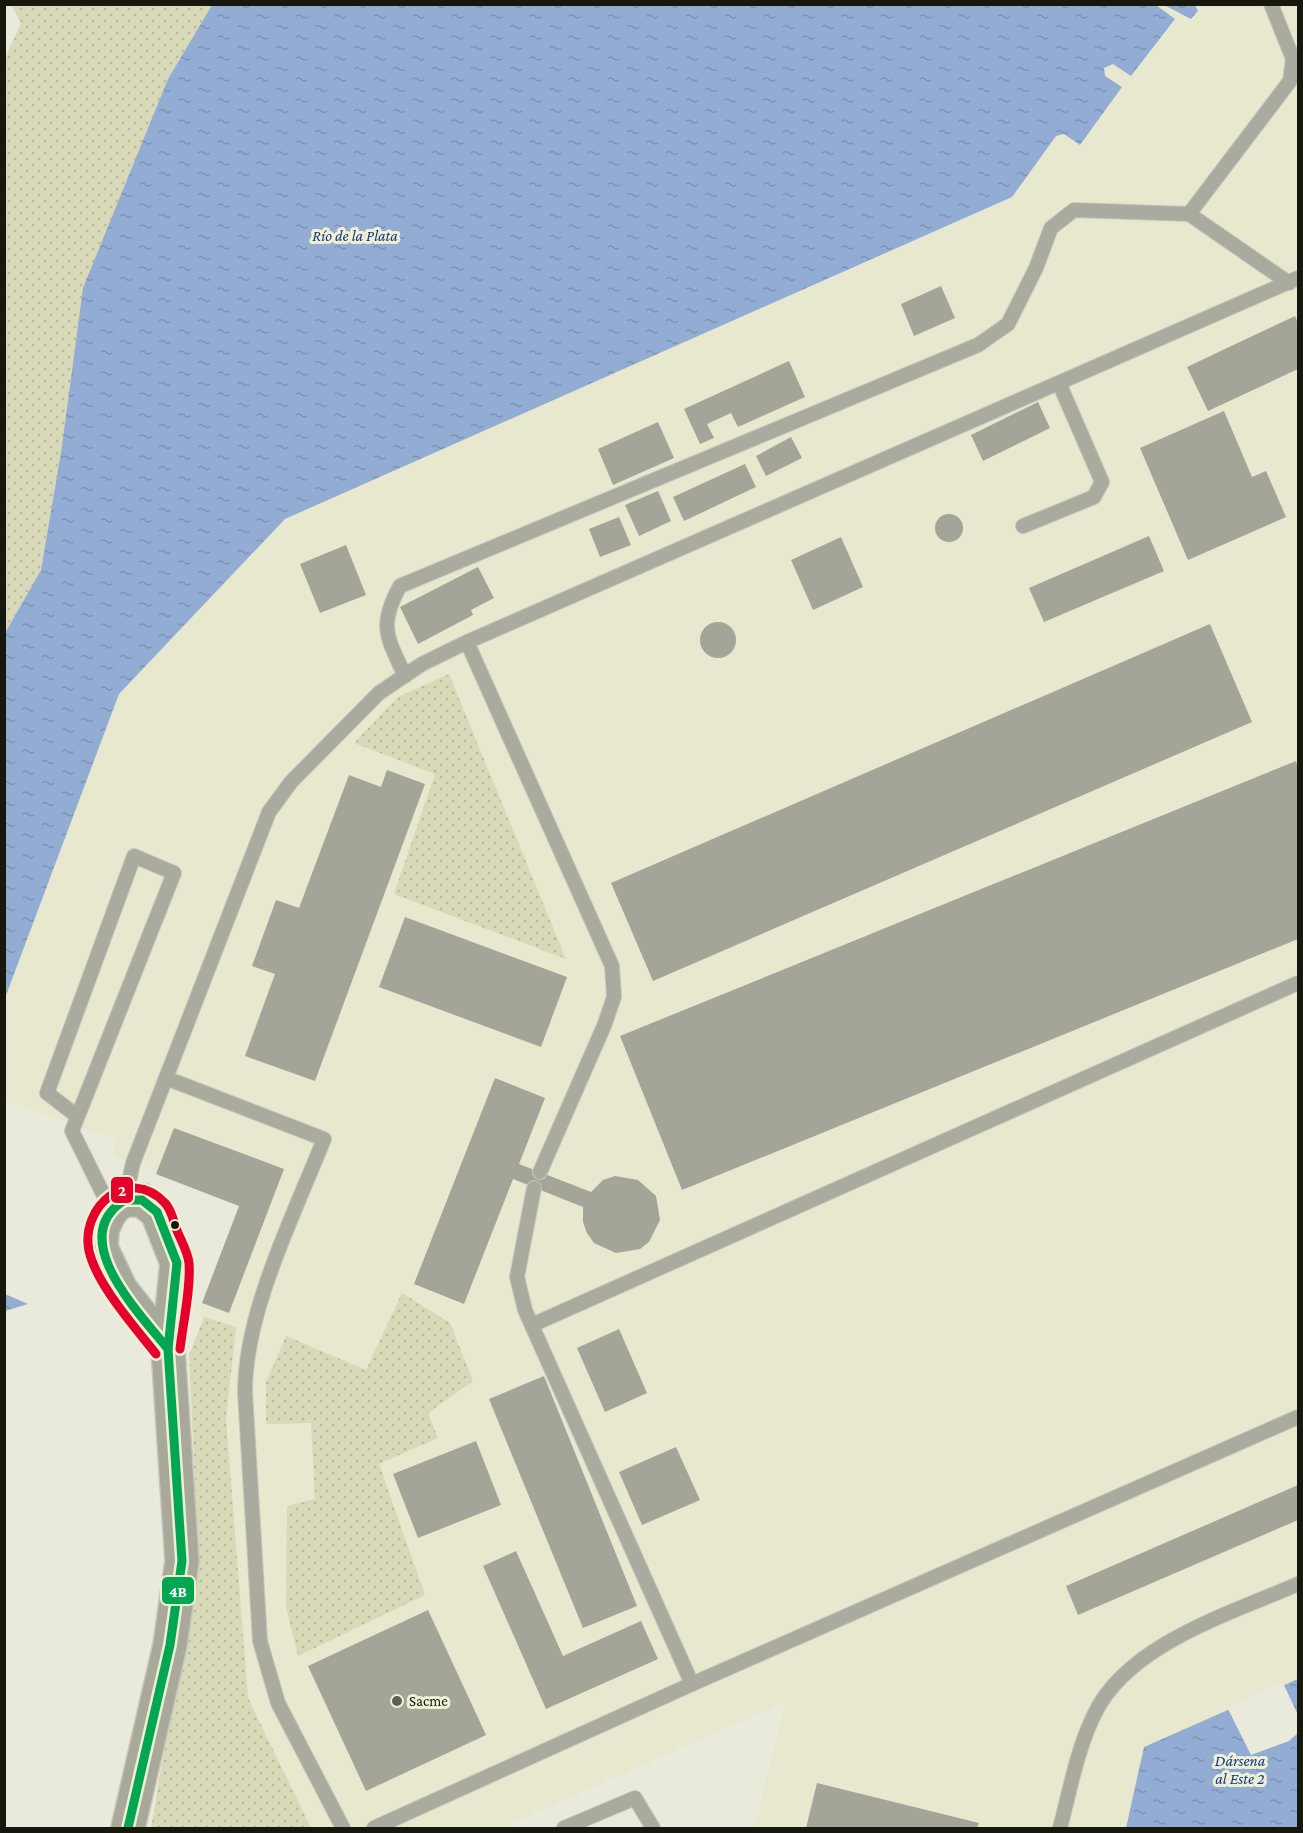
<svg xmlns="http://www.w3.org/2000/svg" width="1303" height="1833" font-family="'Crimson Pro',serif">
<defs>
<pattern id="green-dots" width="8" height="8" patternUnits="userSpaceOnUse" patternTransform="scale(1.5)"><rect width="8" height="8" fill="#d8d9b8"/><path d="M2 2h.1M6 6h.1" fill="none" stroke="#b9ba9d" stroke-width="1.8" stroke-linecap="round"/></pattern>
<pattern id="water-ripples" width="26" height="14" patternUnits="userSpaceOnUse" patternTransform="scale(1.5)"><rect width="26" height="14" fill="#93acd3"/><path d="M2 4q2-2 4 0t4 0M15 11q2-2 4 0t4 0" fill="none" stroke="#7e93b4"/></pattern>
</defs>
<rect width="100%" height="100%" fill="#e9eadb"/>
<polygon fill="#e7e8ce" points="1156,5 1164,5 1180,15 1198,11 1195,5 1298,5 1298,1679 1145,1747 1125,1828 755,1828 785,1702 502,1828 182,1828 219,1657 201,1313 202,1303 239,1206 112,1154 116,1140 5,1100 4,998 119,694 285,519 1012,197 1056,136 1064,134 1080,144 1122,87 1105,76 1104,68 1113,64 1131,76 1175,20"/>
<g fill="url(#green-dots)">
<polygon points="11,5 212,5 168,79 62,446 41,570 5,633 4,60 21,23"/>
<polygon points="449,674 566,959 394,894 435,774 354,743 398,697"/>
<polygon points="402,1293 450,1323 473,1381 428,1413 438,1438 379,1464 425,1595 298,1656 286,1607 287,1506 315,1499 311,1423 266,1424 266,1382 286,1336 366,1370"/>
<polygon points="204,1317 236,1327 226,1418 248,1698 311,1828 151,1828 198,1551 189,1355"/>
</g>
<g fill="url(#water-ripples)">
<polygon points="1156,5 1175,19 1131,76 1113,64 1104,68 1105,76 1122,87 1080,145 1064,134 1056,136 1012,197 285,519 119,694 5,998 5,633 41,570 62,446 83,288 168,79 212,5"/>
<polygon points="1164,5 1195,5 1198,11 1191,19"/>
<polygon points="4,1294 5,1294 28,1304 5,1311"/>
<polygon points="1298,1679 1298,1828 1126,1828 1144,1747"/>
</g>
<polygon fill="#e9eadb" points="1283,1683 1298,1715 1298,1733 1289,1741 1251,1755 1227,1707"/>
<g fill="#a4a499">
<polygon points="941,286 955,318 914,336 901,304"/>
<polygon points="1295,316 1298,323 1298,369 1208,411 1187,367"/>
<polygon points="789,361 805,397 738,427 731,413 707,424 714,438 700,444 684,409"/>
<polygon points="1038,402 1050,428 983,461 971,435"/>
<polygon points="1224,411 1252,477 1266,471 1286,517 1188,560 1140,448"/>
<polygon points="658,422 674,458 613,485 598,449"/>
<polygon points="791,437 802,458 766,476 756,456"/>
<polygon points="745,464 756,487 684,521 673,497"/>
<polygon points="658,491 671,521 639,536 625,505"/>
<circle cx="949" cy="528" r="14"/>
<polygon points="619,517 631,545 600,557 589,529"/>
<polygon points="1149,536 1164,571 1044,622 1029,588"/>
<polygon points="841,537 863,587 813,610 791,560"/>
<polygon points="346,545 366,595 320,613 300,564"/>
<polygon points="478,567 494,598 471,610 473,615 418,644 400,607"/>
<circle cx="718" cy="640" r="18"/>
<polygon points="1210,624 1252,722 653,981 611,883"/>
<polygon points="1296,761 1298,768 1298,939 682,1190 620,1036"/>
<polygon points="387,770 425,784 315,1081 245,1056 275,974 252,966 276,900 299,908 349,775 381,787"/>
<polygon points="405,917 567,977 541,1047 379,987"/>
<polygon points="495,1078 545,1098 519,1164 591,1192 603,1180 615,1176 638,1180 656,1196 660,1220 649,1242 640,1249 616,1253 594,1243 587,1233 583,1222 583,1207 513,1179 464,1304 414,1284"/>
<polygon points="174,1128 284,1169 229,1313 202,1303 239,1206 156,1174"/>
<polygon points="619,1329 647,1393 605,1412 577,1348"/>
<polygon points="544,1376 637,1606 583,1628 489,1399"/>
<polygon points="476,1441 501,1505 418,1538 393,1474"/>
<polygon points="676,1447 700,1500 642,1525 619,1472"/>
<polygon points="1298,1485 1298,1520 1078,1615 1066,1586"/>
<polygon points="516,1551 563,1656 641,1621 658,1659 546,1709 483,1566"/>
<polygon points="428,1610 486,1735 366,1791 308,1666"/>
<polygon points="817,1783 979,1823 977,1828 806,1828"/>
</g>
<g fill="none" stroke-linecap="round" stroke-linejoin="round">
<defs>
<g id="lane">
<polyline points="1189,214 1289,283"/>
<polyline points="1023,526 1094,497 1102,482 1059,383"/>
<polyline points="467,642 612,966 614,997 604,1026 540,1172"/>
<path d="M405,676C387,637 378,626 400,586L978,345L1008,324L1036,268L1051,228L1074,210L1189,214L1290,81L1293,59L1271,4"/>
<path d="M166,1078L324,1139C294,1215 245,1311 245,1392L260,1641L278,1703L343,1828"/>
<polyline points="77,1116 47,1093 134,856 174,873 72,1131 111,1210"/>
<polyline points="534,1188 517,1277 525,1310 692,1684"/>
<polyline points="125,1200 133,1163 269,812 291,782 379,693 422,664 467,642 1298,278"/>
<polyline points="532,1325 1298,983"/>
<polyline points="374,1828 692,1684 1298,1417"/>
<polyline points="564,1828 635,1798 653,1828"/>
<path d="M1060,1828C1070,1790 1077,1750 1094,1715C1127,1644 1232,1613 1298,1584"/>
</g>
<polyline id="secondary" points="128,1828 170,1645 182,1561 168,1349 177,1263 157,1212 142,1200 125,1200 115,1206 108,1216 102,1230 101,1248 121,1290 168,1349"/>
</defs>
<use href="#lane" stroke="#c6c7bc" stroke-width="16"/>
<use href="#secondary" stroke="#c6c7bc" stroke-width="36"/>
<use href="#lane" stroke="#aaaa9f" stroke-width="14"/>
<use href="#secondary" stroke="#a8a99a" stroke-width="33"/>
<defs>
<g id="bus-1">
<path d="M125,1200H142L157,1212L177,1263L168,1349C140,1314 64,1237 125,1200Z"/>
<polyline points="128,1828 170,1645 182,1561 168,1349"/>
</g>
<path id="bus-2" d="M156,1354C134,1326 97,1285 89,1251C80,1206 129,1165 165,1203C172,1210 174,1224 178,1233C182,1242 188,1253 189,1263C191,1288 183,1323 180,1349"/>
</defs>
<use href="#bus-1" stroke="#eff0d5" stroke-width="14"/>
<use href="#bus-2" stroke="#eff0d5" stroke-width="14"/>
<use href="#bus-1" stroke="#00a651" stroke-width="9"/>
<use href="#bus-2" stroke="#e4002b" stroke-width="9"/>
</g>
<circle fill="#16170d" stroke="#eff0d5" stroke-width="2" cx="175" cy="1225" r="5"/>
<circle fill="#606155" stroke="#eff0d5" stroke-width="2" cx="397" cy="1701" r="6"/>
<g text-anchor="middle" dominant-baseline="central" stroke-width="6" stroke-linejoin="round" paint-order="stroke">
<g font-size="15" fill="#16170d" stroke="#eff0d5" text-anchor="start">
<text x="409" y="1701">Sacme</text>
</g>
<g font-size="16" font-style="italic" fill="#113881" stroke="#eff0d5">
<text x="355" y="235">Río de la Plata</text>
<text x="1240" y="1760">Dársena<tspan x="1240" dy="18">al Este 2</tspan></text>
</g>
</g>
<g stroke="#eff0d5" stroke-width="2">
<rect x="110" y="1176" width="24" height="28" rx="6" fill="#e4002b"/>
<rect x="161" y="1576" width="34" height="29" rx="6" fill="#00a651"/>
</g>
<g font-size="16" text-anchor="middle" font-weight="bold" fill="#fff">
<text x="122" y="1196">2</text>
<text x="178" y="1597">4B</text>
</g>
<rect width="1303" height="1833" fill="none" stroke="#16170d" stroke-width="12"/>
</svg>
